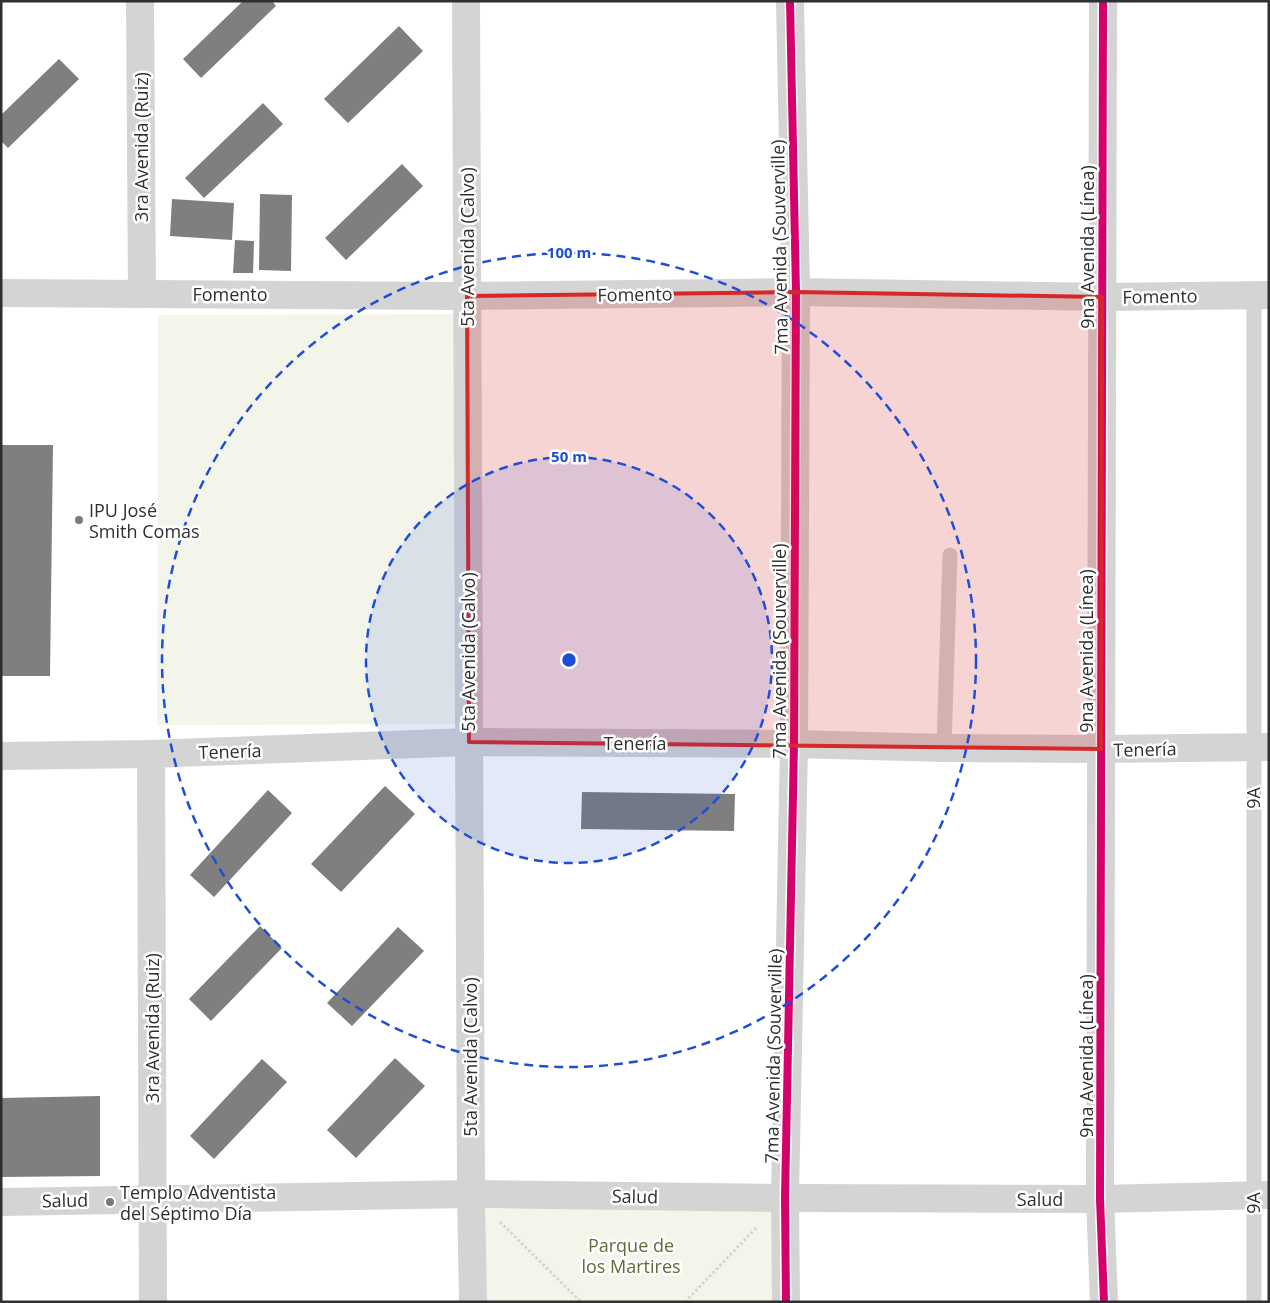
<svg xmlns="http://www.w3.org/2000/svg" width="1270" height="1303" font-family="'Open Sans',sans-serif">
<rect width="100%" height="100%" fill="#fff"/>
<g fill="#f3f5eb">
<polygon points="455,314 455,724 157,725 158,315"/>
<polygon points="775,1208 775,1302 486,1302 486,1209"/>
</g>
<g fill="#7f7f7f">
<polygon points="243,1 272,1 276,6 201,78 183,59"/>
<polygon points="399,26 423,51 348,123 324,99"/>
<polygon points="59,59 79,79 8,148 1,141 1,115"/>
<polygon points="263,103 283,124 204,198 185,178"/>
<polygon points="402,164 423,186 346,260 325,238"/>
<polygon points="260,194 292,195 291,271 259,270"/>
<polygon points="172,199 234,203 232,240 170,236"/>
<polygon points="235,240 254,241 253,273 233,273"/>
<polygon points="1,445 53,445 50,676 1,676"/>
<polygon points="385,786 415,814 341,892 311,864"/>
<polygon points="268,790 292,813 214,897 190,875"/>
<polygon points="582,792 735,794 734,831 581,829"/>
<polygon points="260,926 282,948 211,1021 189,999"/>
<polygon points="398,927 424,951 352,1026 327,1003"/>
<polygon points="395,1058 425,1086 356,1158 327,1130"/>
<polygon points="262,1059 287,1082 214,1159 190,1136"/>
<polygon points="100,1096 100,1176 1,1177 1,1098"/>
</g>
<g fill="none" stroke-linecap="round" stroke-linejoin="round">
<g stroke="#d4d4d4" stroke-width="3" stroke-dasharray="2.5 2.5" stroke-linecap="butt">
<polyline points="500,1222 581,1302"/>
<polyline points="685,1302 757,1227"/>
</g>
<g stroke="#d4d4d4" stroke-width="15">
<polyline points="944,748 950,555"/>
<polyline points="1254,1302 1254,295"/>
</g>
<g stroke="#d4d4d4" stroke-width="28">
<polyline points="140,1 142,294"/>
<polyline points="1103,1 1100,1199 1104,1302"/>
<polyline points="1,293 467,296 796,292 1102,297 1269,295"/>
<polyline points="151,754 153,1302"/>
<polyline points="1,1202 471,1194 785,1198 1100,1199 1269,1195"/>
<polyline points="786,1302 785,1198 794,744 796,292 790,1"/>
</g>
<g stroke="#d4d4d4" stroke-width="28">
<polyline points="466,1 471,1194 473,1302"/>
<polyline points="1,756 151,754 469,742 794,744 944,748 1101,749 1269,747"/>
</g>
<defs>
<g id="cycleway">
<polyline points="1103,1 1100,1199 1104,1302"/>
<polyline points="786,1302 785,1198 794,744 796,292 790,1"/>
</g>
</defs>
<use href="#cycleway" stroke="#fff" stroke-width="11"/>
<use href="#cycleway" stroke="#d6006c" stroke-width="8"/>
</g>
<path fill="#d62828" fill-opacity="0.2" stroke="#d62828" stroke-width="4" stroke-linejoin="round" d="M796,292L1102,297L1101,749L469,742L467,296Z"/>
<circle cx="569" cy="660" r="203" fill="#1d4ed8" fill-opacity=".12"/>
<g fill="none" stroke="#1d4ed8" stroke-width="2.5" stroke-dasharray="9 6">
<circle cx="569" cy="660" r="203"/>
<circle cx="569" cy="660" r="407"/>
</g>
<g fill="#787878" stroke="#fff" stroke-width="2">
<circle cx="79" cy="520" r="5"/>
<circle cx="110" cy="1202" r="5"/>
</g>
<g text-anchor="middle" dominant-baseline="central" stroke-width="5" stroke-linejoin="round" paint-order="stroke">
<g font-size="18" fill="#2f2f2f" stroke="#fff">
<text transform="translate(141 147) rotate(-90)">3ra Avenida (Ruiz)</text>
<text transform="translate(467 247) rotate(-90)">5ta Avenida (Calvo)</text>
<text transform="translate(779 247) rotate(-91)">7ma Avenida (Souverville)</text>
<text transform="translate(1087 247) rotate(-90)">9na Avenida (Línea)</text>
<text x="230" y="294">Fomento</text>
<text transform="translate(635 294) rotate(-1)">Fomento</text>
<text transform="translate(1160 296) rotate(-1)">Fomento</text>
<text transform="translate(779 651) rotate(-90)">7ma Avenida (Souverville)</text>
<text transform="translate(1086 651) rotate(-90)">9na Avenida (Línea)</text>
<text transform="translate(468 652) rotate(-90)">5ta Avenida (Calvo)</text>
<text x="635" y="743">Tenería</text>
<text transform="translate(1145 749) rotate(-1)">Tenería</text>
<text transform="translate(230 751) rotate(-2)">Tenería</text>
<text transform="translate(1253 798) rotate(-90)">9A</text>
<text transform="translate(152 1028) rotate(-90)">3ra Avenida (Ruiz)</text>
<text transform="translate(773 1056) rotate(-89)">7ma Avenida (Souverville)</text>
<text transform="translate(1086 1056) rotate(-90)">9na Avenida (Línea)</text>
<text transform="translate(470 1057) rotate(-90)">5ta Avenida (Calvo)</text>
<text transform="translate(635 1196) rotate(1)">Salud</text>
<text x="1040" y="1199">Salud</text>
<text transform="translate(65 1200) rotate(-1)">Salud</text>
<text transform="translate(1253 1203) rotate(-90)">9A</text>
</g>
<g font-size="18" fill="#2f2f2f" stroke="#fff" text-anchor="start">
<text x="89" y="510">IPU José<tspan x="89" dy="21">Smith Comas</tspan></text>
<text x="120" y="1192">Templo Adventista<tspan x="120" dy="21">del Séptimo Día</tspan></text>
</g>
<g font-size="18" fill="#5d6d39" stroke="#fff">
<text x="631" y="1245">Parque de<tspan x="631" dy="21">los Martires</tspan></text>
</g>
</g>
<circle cx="569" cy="660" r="8" fill="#1d4ed8" stroke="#fff" stroke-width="2.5"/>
<g font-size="15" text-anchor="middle" font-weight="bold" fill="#1d4ed8" stroke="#fff" stroke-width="5" stroke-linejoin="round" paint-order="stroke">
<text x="569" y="258">100 m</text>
<text x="569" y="462">50 m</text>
</g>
<rect width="1270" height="1303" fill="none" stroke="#2f2f2f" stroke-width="5"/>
</svg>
